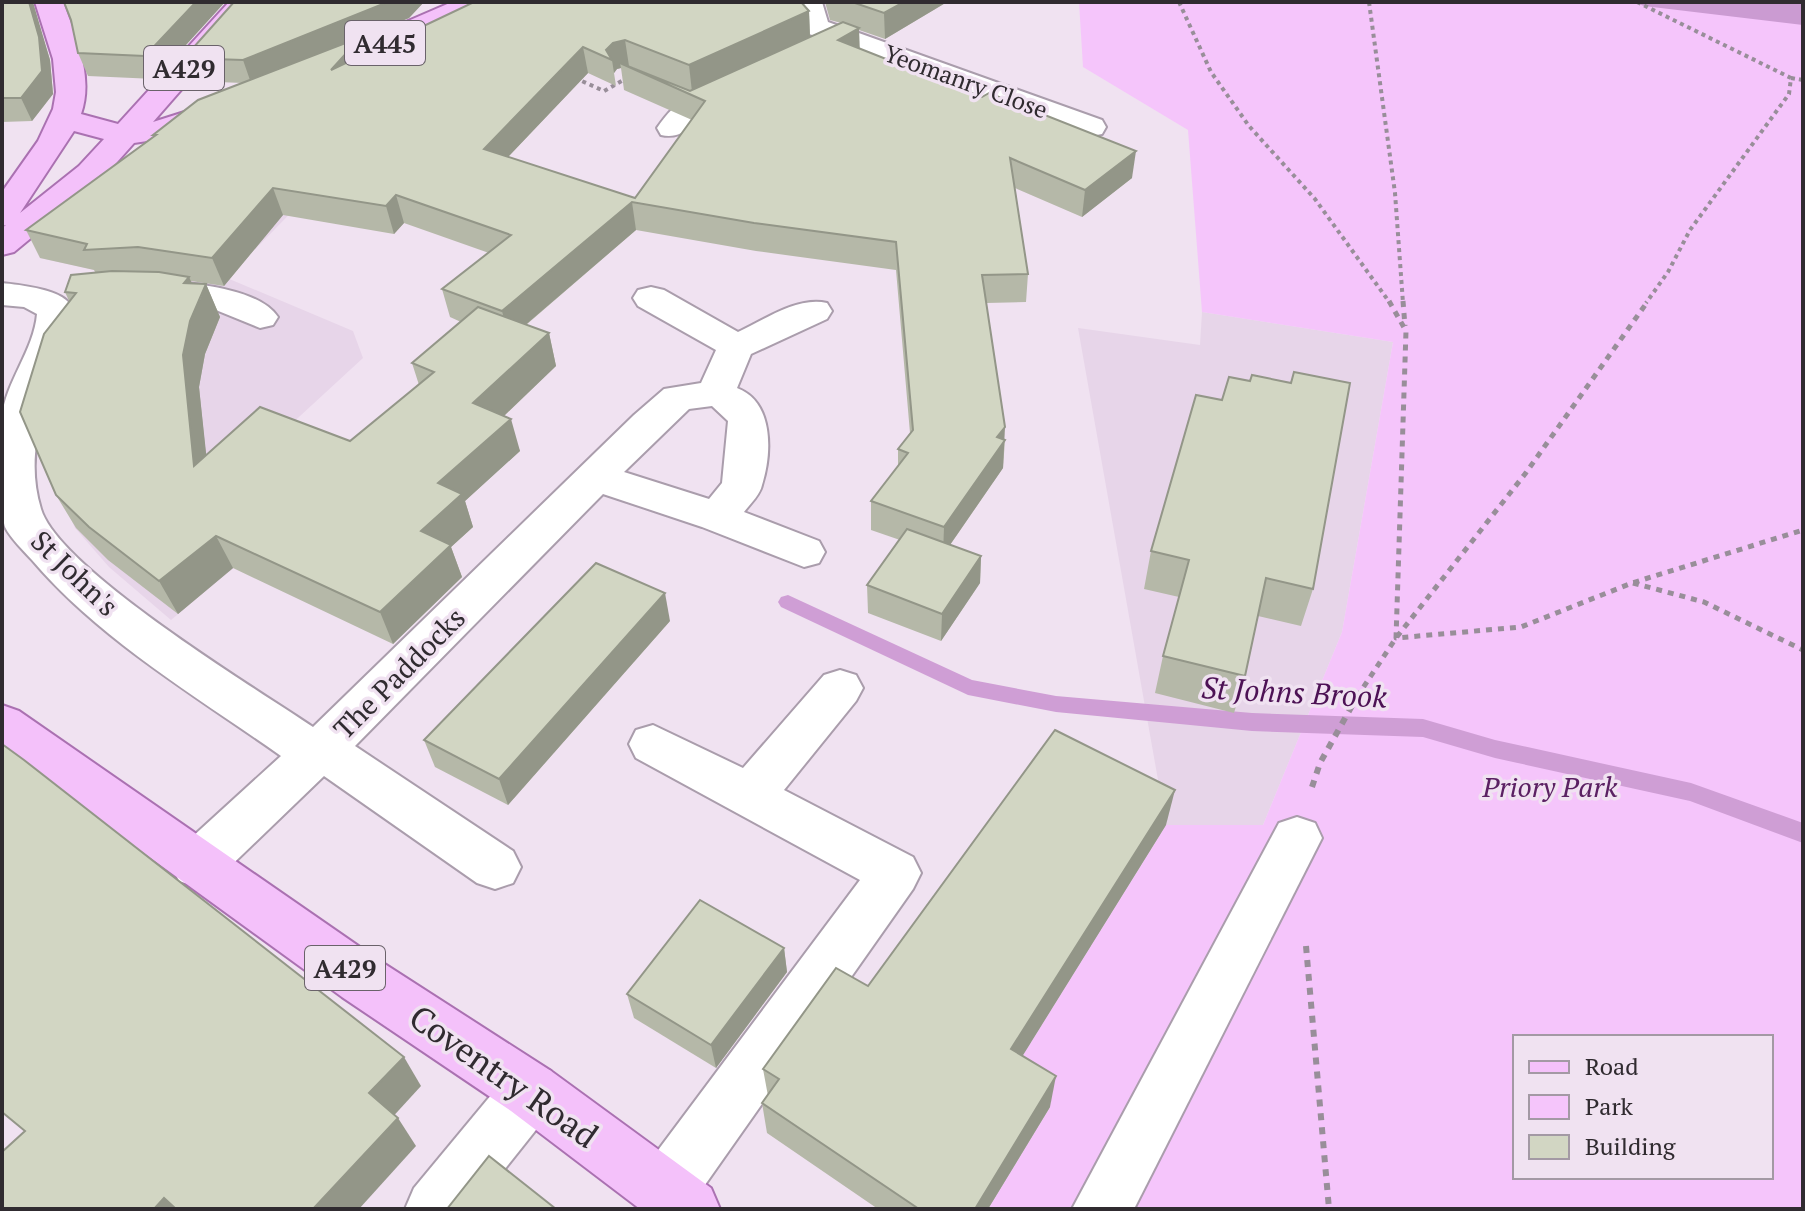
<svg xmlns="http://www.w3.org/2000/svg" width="1805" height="1211" font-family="'PT Serif',serif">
<rect width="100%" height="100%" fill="#f0e2f1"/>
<g fill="#e7d5e9">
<polygon points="315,188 227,278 353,331 363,358 274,440 352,470 171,620 109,567 75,528 54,479 132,278 40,258 101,212"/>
<polygon points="1202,312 1393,342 1342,632 1263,825 1166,825 1078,328 1200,345"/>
</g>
<path fill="#f5c5fb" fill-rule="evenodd" d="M1079,2H1803V1209H988L1050,1107L1007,1081L1166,825H1263L1342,632L1393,342L1202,312L1188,130L1083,67ZM1515,1037H1771V1177H1515Z"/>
<polygon fill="#cb9bd2" points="1634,2 1803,2 1803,25 1644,6"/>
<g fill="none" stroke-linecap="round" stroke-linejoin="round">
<polygon fill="#cf9ed5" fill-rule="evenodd" points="788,595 972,680 1056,696 1252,713 1423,719 1495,740 1691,783 1803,823 1803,843 1690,801 1495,758 1423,737 1252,731 1056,712 968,695 781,607 778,602 781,597"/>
<defs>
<g id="minor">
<polygon points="794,2 822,2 828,22 1102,120 1106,127 1102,134 1091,136 1080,134 868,53 806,33"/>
<path d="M692,97L703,100L707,106C695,123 684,140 661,135L657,128C666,115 677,101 692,97Z"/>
<path d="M154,280C188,283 258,287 278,317L273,325L260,328L206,306L142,298L136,291L142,284Z"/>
<path d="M2,283C19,285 68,289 73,310C77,326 66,347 60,362C42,411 25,457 41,509C59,569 255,688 313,727L634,415L664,389L701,383L716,350L638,306L633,298L638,290L651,287L664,290L738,332C764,320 798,296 827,303L832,311L827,319L751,354L737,388C774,402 772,453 762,485C760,495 750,504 744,512L819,541L825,552L819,563L804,567L702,527L603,494L355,746L513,851L521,867L513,883L495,889L477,883L324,776L215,881L197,887L179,881L171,865L179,849L281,756C196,696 100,640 32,560C23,550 11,539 5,527C0,512 0,437 2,417C5,383 34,350 37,314L24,307L2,305ZM712,406L728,421L722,483L709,499L624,472L689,409Z"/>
<polygon points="840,670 856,675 863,688 856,701 784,790 913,857 921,873 913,889 688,1209 643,1209 635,1190 644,1169 860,880 636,758 629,744 636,730 653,725 743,768 824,675"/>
<polygon points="1297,817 1315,823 1322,838 1134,1209 1072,1209 1279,823"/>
<polygon points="531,1063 551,1071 560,1091 551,1111 473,1209 405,1209 414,1188 511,1071"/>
</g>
<g id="major">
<path d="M35,2H63C76,37 94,77 81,114L118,124L229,2H258L153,122L216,102L227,105L231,111L227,117L167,138L134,143L101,180L14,252L2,255V228L6,225L2,226V192L38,141L53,109L56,92L53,59ZM74,131L104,139L79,166L20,213Z"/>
<polygon points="452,2 489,2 485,8 319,80 309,83 299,80 294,74 299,68"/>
<polygon points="2,705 19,711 380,961 551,1071 711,1188 720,1209 640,1209 511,1111 342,997 2,750"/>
</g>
</defs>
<use href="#minor" stroke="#aa9dac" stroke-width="4"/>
<use href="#major" stroke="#aa71b1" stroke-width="4"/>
<g stroke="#988e99" stroke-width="4" stroke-dasharray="4 4" stroke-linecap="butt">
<polyline points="1179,2 1211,72 1249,126 1315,199 1390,303"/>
<polyline points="1369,2 1395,193 1403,303"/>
<polyline points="1637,2 1791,78 1789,94 1690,230 1668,272 1646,303"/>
<polyline points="575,78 604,91 627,78"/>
<polyline points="1791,78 1803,80"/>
</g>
<g stroke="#988e99" stroke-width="5" stroke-dasharray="6 6" stroke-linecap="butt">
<polyline points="1389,301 1406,331 1396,638 1521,627 1632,583 1803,530"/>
<polyline points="1403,301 1405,326"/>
<polyline points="1633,583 1704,602 1803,650"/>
<polyline points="1357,697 1396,638 1525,474 1648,301"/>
</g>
<g stroke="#988e99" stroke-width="6" stroke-dasharray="7 7" stroke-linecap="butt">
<polyline points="1312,787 1320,763 1358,695"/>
<polyline points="1306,946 1329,1209"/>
</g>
<use href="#minor" fill="#fff" fill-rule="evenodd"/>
<use href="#major" fill="#f4c1fa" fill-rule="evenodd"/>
</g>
<g fill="#b5b8a8" fill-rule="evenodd">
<polygon points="2,2 32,3 50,60 53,94 32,121 2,122"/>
<polygon points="225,2 155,79 88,76 78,53 71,20"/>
<path d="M234,2H424L409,18L361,38L366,53L809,11L810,37L841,23L830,20L825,2H947L885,39L859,30V49L1132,178L1082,217L1015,188L1028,274L1026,302L986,303L1004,439L1005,440L1003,468L950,545L981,556L980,583L941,641L868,613L867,585L900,540L871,530V501L898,466V449L910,433L896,270L756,251L636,230L526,325L549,333L556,366L504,416L520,451L465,501L473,527L451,547L462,577L393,644L233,568L178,614L108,560L76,528L56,495L69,301L65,292L95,272L94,270L40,258L26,230L154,136L153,135L243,83L192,81L184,58ZM628,66H629L690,91ZM621,68L624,90L692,120L635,198L508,157L588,73L616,86L614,73L617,69ZM283,215L394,234L404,223L489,253L442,289L450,317L461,322L412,363L419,385L350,441L206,456L199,387L205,354L220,317L206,284H192L191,281L224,286Z"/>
<polygon points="1222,400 1313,589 1301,626 1258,616 1245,676 1234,713 1155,693 1163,656 1179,597 1144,589 1151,551"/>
<polygon points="670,621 508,805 435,767 424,740"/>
<polygon points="1166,825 1022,1056 1050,1107 988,1209 878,1209 767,1133 762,1103 768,1096 763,1069 868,986"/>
<polygon points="784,948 787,972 716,1068 634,1018 627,994"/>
</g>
<g fill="#939688">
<polygon points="29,2 33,2 50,60 53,94 32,121 21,98"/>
<polygon points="196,2 225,2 155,79 145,56"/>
<polygon points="388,2 424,2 409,18 361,38 369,63 251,83 243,60"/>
<polygon points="904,2 947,2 885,39 884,13"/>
<polygon points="809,11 810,37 692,92 689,65"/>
<polygon points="859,28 860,54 838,40"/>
<polygon points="625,40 629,66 620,63 621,68 617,69 614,73 612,60 606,50 613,43"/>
<polygon points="583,47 588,73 490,176 484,149"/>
<polygon points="1136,151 1132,178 1082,217 1085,190"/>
<polygon points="273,188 283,215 224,286 212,258"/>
<polygon points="396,195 404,223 394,234 386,206"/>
<polygon points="632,202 636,230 509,339 502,311"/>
<polygon points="189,277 200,300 206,284 220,317 205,354 199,387 211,499 194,466 183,355 184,283"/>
<polygon points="549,333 556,366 483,436 473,403"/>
<polygon points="511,419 520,451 465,501 473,527 451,547 462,577 393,644 380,612 421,531 438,483"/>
<polygon points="1005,427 1003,468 943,555 944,527 997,437"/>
<polygon points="216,536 233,568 178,614 159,581"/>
<polygon points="981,556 980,583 941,641 942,614"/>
<polygon points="665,593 670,621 508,805 499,779"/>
<polygon points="1175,790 1166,825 1007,1081 1011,1049"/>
<polygon points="784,948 787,972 716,1068 711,1045"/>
<polygon points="404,1057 421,1086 388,1122 369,1093"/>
<polygon points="1056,1076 1050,1107 988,1209 975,1209"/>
<polygon points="398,1118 416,1146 359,1209 313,1209"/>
<polygon points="164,1198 176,1209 154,1209"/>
</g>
<g fill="#d2d6c3" stroke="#939688" stroke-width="2">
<polygon points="2,2 29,2 39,37 42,71 21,98 2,98"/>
<polygon points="64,2 196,2 145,56 78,53 71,20"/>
<polygon points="234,2 388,2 243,60 184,58"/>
<polygon points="474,2 801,2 809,11 689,65 625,40 613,43 606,50 612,60 583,47 484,149 635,198 705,101 620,63 690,91 843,22 859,28 838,40 982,97 989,93 1136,151 1085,190 1010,158 1028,274 982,275 1005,427 997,437 1005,440 944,527 871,501 908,453 898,449 913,430 896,242 754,223 632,202 502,311 442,289 511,235 396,195 386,206 273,188 212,258 138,247 84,250 87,244 26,230 156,135 153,135 198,100 361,37 331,70"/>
<polygon points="852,2 904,2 884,13"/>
<polygon points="112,271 159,272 189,277 184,283 206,284 190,321 183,355 194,466 260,407 350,441 434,372 412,363 478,307 549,333 473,403 511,419 438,483 462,494 421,531 451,545 380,612 216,536 159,581 89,527 56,495 20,412 44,334 76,293 65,292 71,275"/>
<polygon points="1294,372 1350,383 1313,589 1266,578 1245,676 1163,656 1189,560 1151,551 1196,395 1222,400 1229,377 1250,381 1252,375 1291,383"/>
<polygon points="907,529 981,556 942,614 867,585"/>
<polygon points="596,563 665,593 499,779 424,740"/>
<polygon points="1055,730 1175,790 1011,1049 1056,1076 975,1209 919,1209 762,1103 779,1079 763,1069 836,968 868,986"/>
<polygon points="2,744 24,760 404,1057 369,1093 398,1118 313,1209 176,1209 164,1198 154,1209 2,1209 2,1152 25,1131 2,1112"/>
<polygon points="700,900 784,948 711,1045 627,994"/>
<polygon points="489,1156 556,1209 447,1209"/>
</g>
<g text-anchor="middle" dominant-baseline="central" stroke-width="7" stroke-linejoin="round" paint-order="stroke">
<g font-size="24" fill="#302b30" stroke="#f0e2f1">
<text transform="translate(966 81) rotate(20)">Yeomanry Close</text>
</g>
<g fill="#f0e2f1" stroke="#6a626a" stroke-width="2">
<rect x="345" y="21" width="80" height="44" rx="6"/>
<rect x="144" y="46" width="80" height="44" rx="6"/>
<rect x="305" y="946" width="80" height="44" rx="6"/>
</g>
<g font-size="26" font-weight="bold" fill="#302b30">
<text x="385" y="43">A445</text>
<text x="184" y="68">A429</text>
<text x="345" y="968">A429</text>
</g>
<g font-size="28" fill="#302b30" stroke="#f0e2f1">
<text transform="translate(75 573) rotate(44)">St John's</text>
<text transform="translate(399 673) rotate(-45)">The Paddocks</text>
</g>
<g font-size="28" font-style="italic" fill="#5b2163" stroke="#f0e2f1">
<text x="1550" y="786">Priory Park</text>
</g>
<g font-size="30" font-style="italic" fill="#4d1255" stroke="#f0e2f1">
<text transform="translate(1294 692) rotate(3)">St Johns Brook</text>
</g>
<g font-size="34" fill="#302b30" stroke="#f0e2f1">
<text transform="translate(504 1076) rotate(35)">Coventry Road</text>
</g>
</g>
<rect width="1805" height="1211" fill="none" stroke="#302b30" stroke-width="8"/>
<rect x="1513" y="1035" width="260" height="144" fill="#f0e2f1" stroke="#a399a4" stroke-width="2"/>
<rect x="1529" y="1061" width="40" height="12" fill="#f4c1fa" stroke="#a399a4" stroke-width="2"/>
<text x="1585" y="1075" font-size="24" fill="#302b30">Road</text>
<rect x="1529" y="1095" width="40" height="24" fill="#f5c5fb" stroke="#a399a4" stroke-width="2"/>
<text x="1585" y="1115" font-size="24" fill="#302b30">Park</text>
<rect x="1529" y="1135" width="40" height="24" fill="#d2d6c3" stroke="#a399a4" stroke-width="2"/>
<text x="1585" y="1155" font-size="24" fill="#302b30">Building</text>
</svg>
